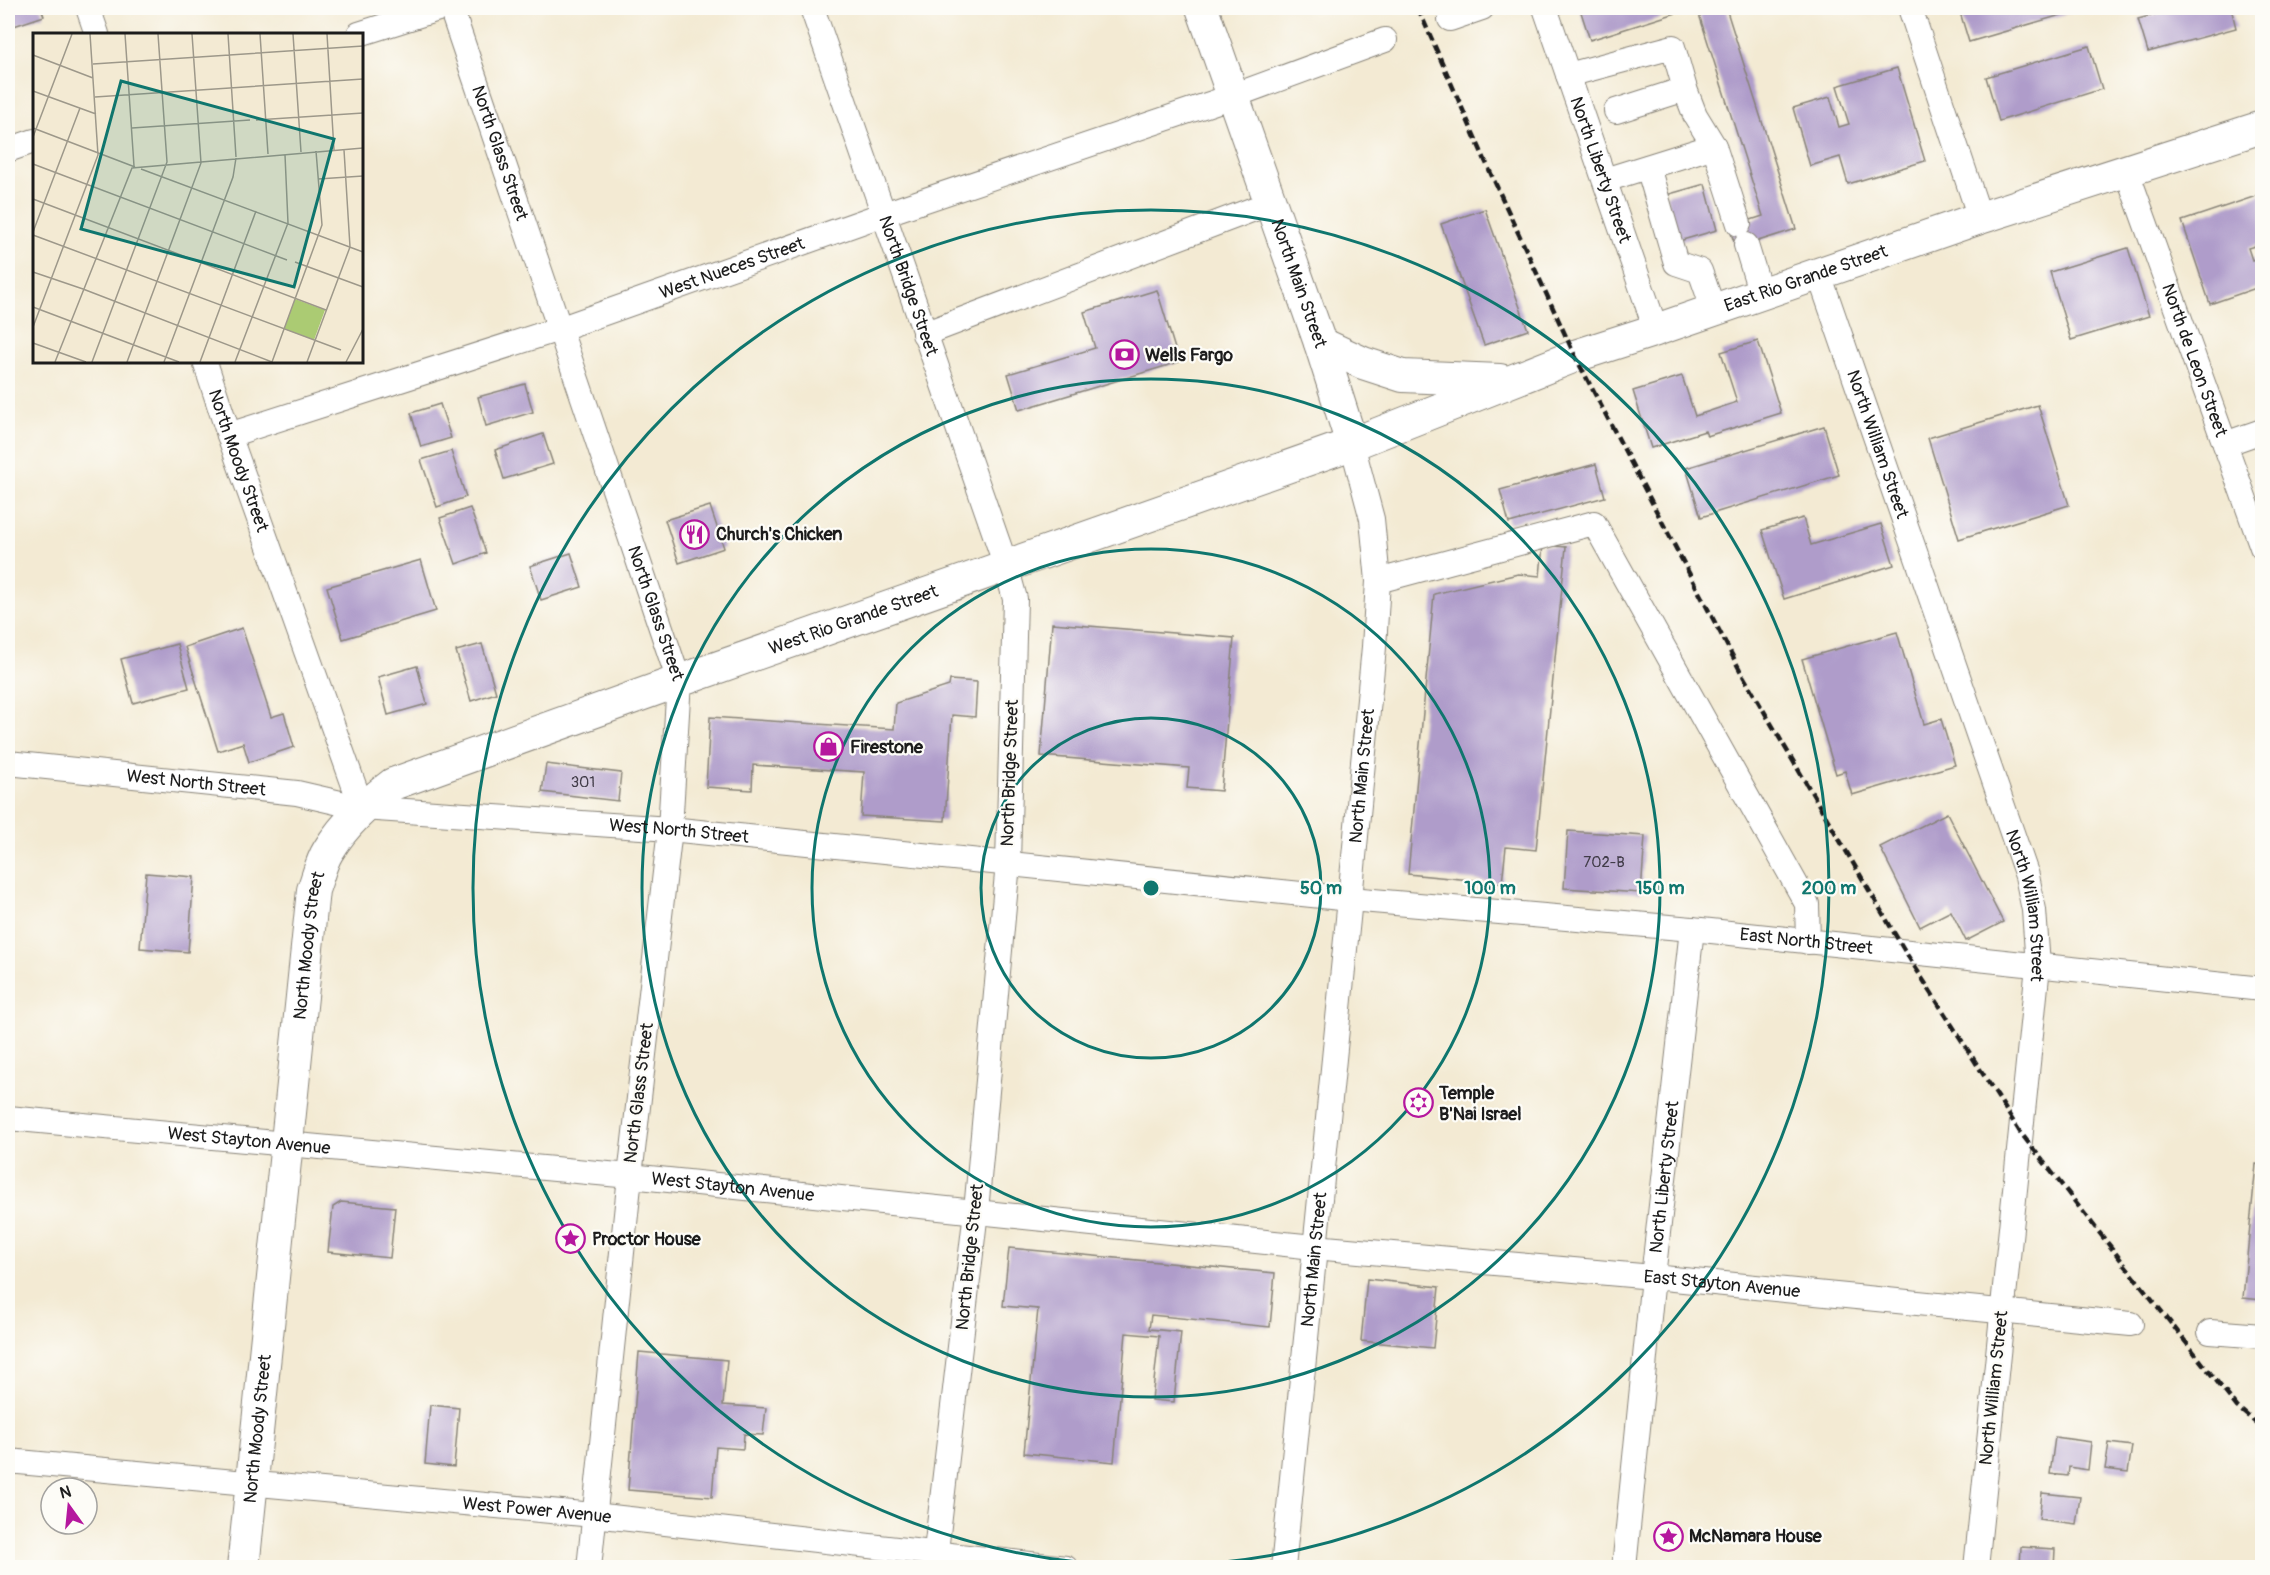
<svg xmlns="http://www.w3.org/2000/svg" width="2270" height="1575" font-family="Pangolin,sans-serif">
<rect width="100%" height="100%" fill="#fdfcf7"/>
<filter id="ink" filterUnits="userSpaceOnUse"><feTurbulence type="fractalNoise" baseFrequency=".0167" numOctaves="2"/><feDisplacementMap in="SourceGraphic" scale="12" xChannelSelector="R" yChannelSelector="G"/><feConvolveMatrix kernelMatrix="1 2 1 2 8 2 1 2 1" color-interpolation-filters="sRGB"/></filter>
<filter id="wash" filterUnits="userSpaceOnUse"><feTurbulence type="fractalNoise" baseFrequency=".008" numOctaves="4" result="noise"/><feDisplacementMap in="SourceGraphic" scale="24" xChannelSelector="R" yChannelSelector="G"/><feGaussianBlur stdDeviation="1.35" result="paint"/><feColorMatrix in="noise" values="0 0 0 0 0 0 0 0 0 0 0 0 0 0 0 0 0 1.4 0 .05"/><feComposite in="paint" operator="in"/></filter>
<g filter="url(#wash)">
<rect width="100%" height="100%" fill="#f3ead3"/>
<g id="blocks">
<g fill="#af9cca">
<polygon points="8,8 41,8 44,16 8,28"/>
<polygon points="1586,8 1692,8 1590,40 1580,9"/>
<polygon points="1697,8 1726,8 1796,229 1736,248 1729,227 1763,216"/>
<polygon points="1965,8 2002,8 2004,11 2016,8 2085,8 1969,42 1959,9"/>
<polygon points="2179,8 2231,8 2236,28 2148,52 2138,19"/>
<polygon points="2089,46 2102,89 1999,121 1986,77"/>
<polygon points="1897,68 1925,161 1848,184 1840,157 1810,166 1793,108 1830,97 1839,127 1849,124 1837,86"/>
<polygon points="1705,184 1717,230 1679,241 1666,195"/>
<polygon points="2262,194 2262,244 2248,248 2252,260 2262,257 2262,286 2210,304 2182,221"/>
<polygon points="1485,209 1528,330 1484,345 1441,224"/>
<polygon points="2128,248 2149,316 2071,340 2050,272"/>
<polygon points="1157,290 1179,362 1019,410 1008,374 1095,348 1084,312"/>
<polygon points="1758,341 1781,413 1707,436 1705,431 1651,448 1633,391 1682,376 1695,416 1737,402 1721,352"/>
<polygon points="525,384 533,412 486,426 478,397"/>
<polygon points="440,404 451,438 421,447 411,413"/>
<polygon points="2038,405 2069,505 1959,539 1928,438"/>
<polygon points="1824,426 1839,475 1701,517 1686,468"/>
<polygon points="543,434 553,464 504,479 495,450"/>
<polygon points="451,451 466,497 437,507 421,460"/>
<polygon points="1596,464 1605,497 1509,523 1500,490"/>
<polygon points="710,506 724,548 679,563 665,520"/>
<polygon points="470,508 486,553 456,564 440,518"/>
<polygon points="1803,518 1811,545 1881,524 1894,565 1784,599 1762,530"/>
<polygon points="1543,545 1566,547 1536,850 1506,847 1502,883 1408,874 1434,594 1518,574 1540,576"/>
<polygon points="571,553 582,587 541,600 530,566"/>
<polygon points="421,560 436,611 343,639 327,587"/>
<polygon points="1052,623 1234,638 1221,791 1187,788 1189,768 1041,756"/>
<polygon points="242,628 271,717 284,713 294,747 249,762 243,743 218,751 185,647"/>
<polygon points="1897,632 1924,724 1941,719 1955,765 1852,795 1845,771 1836,774 1802,659"/>
<polygon points="177,644 189,688 133,703 121,659"/>
<polygon points="482,644 496,693 471,701 456,651"/>
<polygon points="417,666 427,704 388,715 378,677"/>
<polygon points="950,680 977,682 975,717 952,715 945,821 861,816 864,772 753,765 752,790 706,787 710,717 894,729 896,703 949,686"/>
<polygon points="546,764 621,773 618,801 542,792"/>
<polygon points="1947,813 2003,922 1966,941 1951,911 1920,927 1880,847"/>
<polygon points="1568,831 1645,836 1641,893 1564,888"/>
<polygon points="146,873 194,877 188,952 140,948"/>
<polygon points="2256,1164 2262,1165 2262,1300 2243,1298"/>
<polygon points="341,1202 395,1207 390,1258 328,1252 333,1207"/>
<polygon points="1009,1248 1275,1273 1270,1327 1151,1315 1149,1329 1181,1332 1174,1402 1152,1400 1159,1336 1126,1333 1114,1462 1024,1453 1038,1309 1003,1306"/>
<polygon points="1367,1279 1439,1287 1433,1348 1361,1341"/>
<polygon points="639,1352 727,1360 723,1405 766,1408 763,1435 744,1434 743,1449 716,1447 712,1497 628,1490"/>
<polygon points="430,1405 459,1408 454,1467 425,1464"/>
<polygon points="2055,1437 2091,1442 2088,1470 2069,1467 2068,1476 2050,1474"/>
<polygon points="2109,1443 2132,1446 2128,1472 2105,1469"/>
<polygon points="2042,1493 2080,1497 2076,1524 2039,1519"/>
<polygon points="2021,1547 2055,1549 2054,1568 2020,1568"/>
</g>
</g>
</g>
<g filter="url(#ink)">
<use href="#blocks" fill-opacity="0" stroke="#888378" stroke-width="1.5"/>
<g fill="none" stroke-linecap="round" stroke-linejoin="round">
<defs>
<g id="minor">
<polyline points="88,8 97,34"/>
<path id="s1" d="M451,8L679,681L670,829L630,1176L589,1568"/>
<path id="s2" d="M812,8L1006,566L1015,599L1008,863L976,1211L934,1568"/>
<path id="s3" d="M1545,8L1656,330"/>
<polyline points="1910,8 1980,218"/>
<polyline points="1450,19 1482,8"/>
<polyline points="359,34 441,8"/>
<polyline points="1568,75 1673,47 1685,89 1616,111"/>
<polyline points="1714,146 1739,224"/>
<polyline points="8,150 34,141"/>
<polyline points="1648,167 1676,263 1700,271 1714,311"/>
<path id="s4" d="M2127,172L2262,547"/>
<polyline points="1605,180 1714,146 1695,115 1685,89"/>
<polyline points="1746,245 1761,294"/>
<path id="s5" d="M1819,274L2027,876L2034,910L2038,966L1976,1568"/>
<polyline points="924,334 1270,203"/>
<path id="s6" d="M205,362L229,435L362,808"/>
<path id="s7" d="M229,435L559,329L884,214L1233,96L1385,40"/>
<polyline points="2225,444 2262,431"/>
<polyline points="1378,581 1594,523 1807,904 1808,942"/>
<path id="s8" d="M8,763L297,793L362,808L670,829L1350,899L1692,929L2262,989"/>
<path id="s9" d="M8,1118L630,1176L1314,1247L1653,1277L2131,1324"/>
<polyline points="2210,1332 2262,1336"/>
<path id="s10" d="M8,1461L594,1515L1066,1568"/>
<path id="s11" d="M1283,1568L1350,899L1374,647L1378,581L1372,519L1352,444"/>
<path id="s12" d="M1624,1568L1653,1277L1692,929"/>
</g>
<g id="major">
<path id="s13" d="M1202,8L1320,343L1352,444"/>
<polyline points="1320,343 1363,363 1403,376 1500,380"/>
<path id="s14" d="M243,1568L313,890C318,877 321,862 328,851C345,823 368,803 393,784L679,681L1352,444L1575,356L1656,330L1980,218L2262,127"/>
</g>
</defs>
<use href="#minor" stroke="#888378" stroke-width="26"/>
<use href="#major" stroke="#888378" stroke-width="34"/>
<use href="#minor" stroke="#fff" stroke-width="24"/>
<use href="#major" stroke="#fff" stroke-width="32"/>
<polyline stroke="#1c1c1c" stroke-width="4.5" stroke-dasharray="9 4.5" stroke-linecap="butt" points="1418,8 1492,176 1575,356 1742,674 1906,953 2020,1132 2237,1407 2262,1428"/>
</g>
</g>
<g fill="none" stroke="#0f766e" stroke-width="3">
<circle cx="1151" cy="888" r="170"/>
<circle cx="1151" cy="888" r="339"/>
<circle cx="1151" cy="888" r="509"/>
<circle cx="1151" cy="888" r="678"/>
</g>
<defs>
<symbol id="bank-ring" viewBox="-11 -11 22 22"><circle r="9.5" fill="#fdfcf7" stroke="#b5179e" stroke-width="1.5"/><path d="M-6-4H6V4H-6ZM0-2.3a2.3 2.3 0 1 0 0 4.6a2.3 2.3 0 1 0 0-4.6Z" fill="#b5179e"/></symbol>
<symbol id="restaurant-ring" viewBox="-11 -11 22 22"><circle r="9.5" fill="#fdfcf7" stroke="#b5179e" stroke-width="1.5"/><path d="M-5-6h1v4h1v-4h1v4h1v-4h1v5L-1.5 .5V6h-2V.5L-5-1ZM5-6V6H3V1.5H1.5Q1.5-4 5-6Z" fill="#b5179e"/></symbol>
<symbol id="shop-ring" viewBox="-11 -11 22 22"><circle r="9.5" fill="#fdfcf7" stroke="#b5179e" stroke-width="1.5"/><path d="M-5-2.5h2.3a2.7 3.5 0 0 1 5.4 0H5L5.5 6h-11ZM-1.5-2.5h3a1.5 2.3 0 0 0-3 0Z" fill="#b5179e"/></symbol>
<symbol id="synagogue-ring" viewBox="-11 -11 22 22"><circle r="9.5" fill="#fdfcf7" stroke="#b5179e" stroke-width="1.5"/><path d="M0-6.5L5.6 3.2H-5.6ZM0 6.5L5.6-3.2H-5.6Z" fill="#b5179e"/></symbol>
<symbol id="sight-ring" viewBox="-11 -11 22 22"><circle r="9.5" fill="#fdfcf7" stroke="#b5179e" stroke-width="1.5"/><path d="M0-6L1.8-2.2L6-1.7L2.9 1.2L3.7 5.4L0 3.3L-3.7 5.4L-2.9 1.2L-6-1.7L-1.8-2.2Z" fill="#b5179e"/></symbol>
</defs>
<g fill-rule="evenodd">
<use href="#bank-ring" x="1108" y="338" width="33" height="33"/>
<use href="#restaurant-ring" x="678" y="518" width="33" height="33"/>
<use href="#shop-ring" x="812" y="730" width="33" height="33"/>
<use href="#synagogue-ring" x="1402" y="1086" width="33" height="33"/>
<use href="#sight-ring" x="554" y="1222" width="33" height="33"/>
<use href="#sight-ring" x="1652" y="1520" width="33" height="33"/>
</g>
<g text-anchor="middle" dominant-baseline="central" stroke-width="4.5" stroke-linejoin="round" paint-order="stroke">
<g font-size="15" fill="#413c48">
<text x="583" y="782">301</text>
<text x="1604" y="862">702-B</text>
</g>
<g font-size="18" fill="#1c1c1c" stroke="#fdfcf7">
<text stroke="none"><textPath href="#s1" startOffset="153">North Glass Street</textPath></text>
<text stroke="none"><textPath href="#s3" startOffset="171">North Liberty Street</textPath></text>
<text stroke="none"><textPath href="#s7" startOffset="530">West Nueces Street</textPath></text>
<text stroke="none"><textPath href="#s14" startOffset="2318">East Rio Grande Street</textPath></text>
<text stroke="none"><textPath href="#s13" startOffset="292">North Main Street</textPath></text>
<text stroke="none"><textPath href="#s2" startOffset="294">North Bridge Street</textPath></text>
<text stroke="none"><textPath href="#s4" startOffset="200">North de Leon Street</textPath></text>
<text stroke="none"><textPath href="#s5" startOffset="180">North William Street</textPath></text>
<text stroke="none"><textPath href="#s6" startOffset="104">North Moody Street</textPath></text>
<text stroke="none"><textPath href="#s1" startOffset="639">North Glass Street</textPath></text>
<text stroke="none"><textPath href="#s14" startOffset="1306">West Rio Grande Street</textPath></text>
<text transform="translate(1010 773) rotate(-88)">North Bridge Street</text>
<text stroke="none"><textPath href="#s11" startOffset="796">North Main Street</textPath></text>
<text stroke="none"><textPath href="#s8" startOffset="189">West North Street</textPath></text>
<text stroke="none"><textPath href="#s8" startOffset="675">West North Street</textPath></text>
<text stroke="none"><textPath href="#s5" startOffset="666">North William Street</textPath></text>
<text stroke="none"><textPath href="#s8" startOffset="1808">East North Street</textPath></text>
<text stroke="none"><textPath href="#s14" startOffset="626">North Moody Street</textPath></text>
<text transform="translate(639 1093) rotate(-83)">North Glass Street</text>
<text stroke="none"><textPath href="#s9" startOffset="242">West Stayton Avenue</textPath></text>
<text stroke="none"><textPath href="#s12" startOffset="393">North Liberty Street</textPath></text>
<text stroke="none"><textPath href="#s9" startOffset="728">West Stayton Avenue</textPath></text>
<text transform="translate(970 1257) rotate(-84)">North Bridge Street</text>
<text stroke="none"><textPath href="#s11" startOffset="310">North Main Street</textPath></text>
<text stroke="none"><textPath href="#s9" startOffset="1722">East Stayton Avenue</textPath></text>
<text transform="translate(1994 1388) rotate(-84)">North William Street</text>
<text stroke="none"><textPath href="#s14" startOffset="140">North Moody Street</textPath></text>
<text stroke="none"><textPath href="#s10" startOffset="531">West Power Avenue</textPath></text>
</g>
<g font-size="18" font-weight="bold" fill="#1c1c1c" stroke="#fdfcf7" text-anchor="start">
<text x="1145" y="355">Wells Fargo</text>
<text x="716" y="534">Church's Chicken</text>
<text x="850" y="747">Firestone</text>
<text x="1439" y="1093">Temple<tspan x="1439" dy="21">B'Nai Israel</tspan></text>
<text x="592" y="1239">Proctor House</text>
<text x="1689" y="1536">McNamara House</text>
</g>
</g>
<g transform="translate(33 33)">
<rect width="330" height="330" fill="#f3ead3"/>
<path d="M262,266L292,277L281,307L251,296Z" fill="#abcb73"/>
<path fill="none" stroke="#9d988a" stroke-width="1.5" d="M92,1L101,133M195,1L203,124M227,1L235,121M260,1L268,119M294,1L301,117M0,22L60,45M60,31L330,13M0,58L63,81M62,64L330,46M223,87L330,80M0,95L102,134M99,95L217,87M0,104L39,1M0,131L254,227M108,136L330,219M285,146L330,143M0,166L293,277M0,199L47,75M0,202L308,317M262,229L330,254M0,239L50,256M50,256L239,329M0,274L146,329M0,294L65,122L57,1M0,310L53,329M22,329L99,135L330,115M59,329L134,129L125,1M94,329L168,130L159,1M131,329L200,144L203,125M167,329L223,178M202,329L255,190L252,122M239,329L289,192L283,118M274,329L317,214L311,117M313,329L330,296"/>
<path fill="#0f766e" fill-opacity="0.15" stroke="#0f766e" stroke-width="3" d="M88,48L301,106L261,254L48,196Z"/>
<rect width="330" height="330" fill="none" stroke="#1c1c1c" stroke-width="3"/>
</g>
<circle cx="1151" cy="888" r="9" fill="#0f766e" stroke="#fdfcf7" stroke-width="3"/>
<g font-size="18" text-anchor="middle" font-weight="bold" fill="#0f766e" stroke="#fdfcf7" stroke-width="4.5" stroke-linejoin="round" paint-order="stroke">
<text x="1321" y="894">50 m</text>
<text x="1490" y="894">100 m</text>
<text x="1660" y="894">150 m</text>
<text x="1829" y="894">200 m</text>
</g>
<rect width="2270" height="1575" fill="none" stroke="#fdfcf7" stroke-width="30"/>
<g transform="translate(69 1506) rotate(345)"><circle r="28" fill="#fdfcf7" stroke="#a3a29f" stroke-width="1.5"/>
<path d="M0-4.5L10 22L0 15L-10 22Z" fill="#b5179e"/>
<text y="-9" font-size="16" font-weight="bold" text-anchor="middle" fill="#1c1c1c">N</text>
</g>
</svg>
